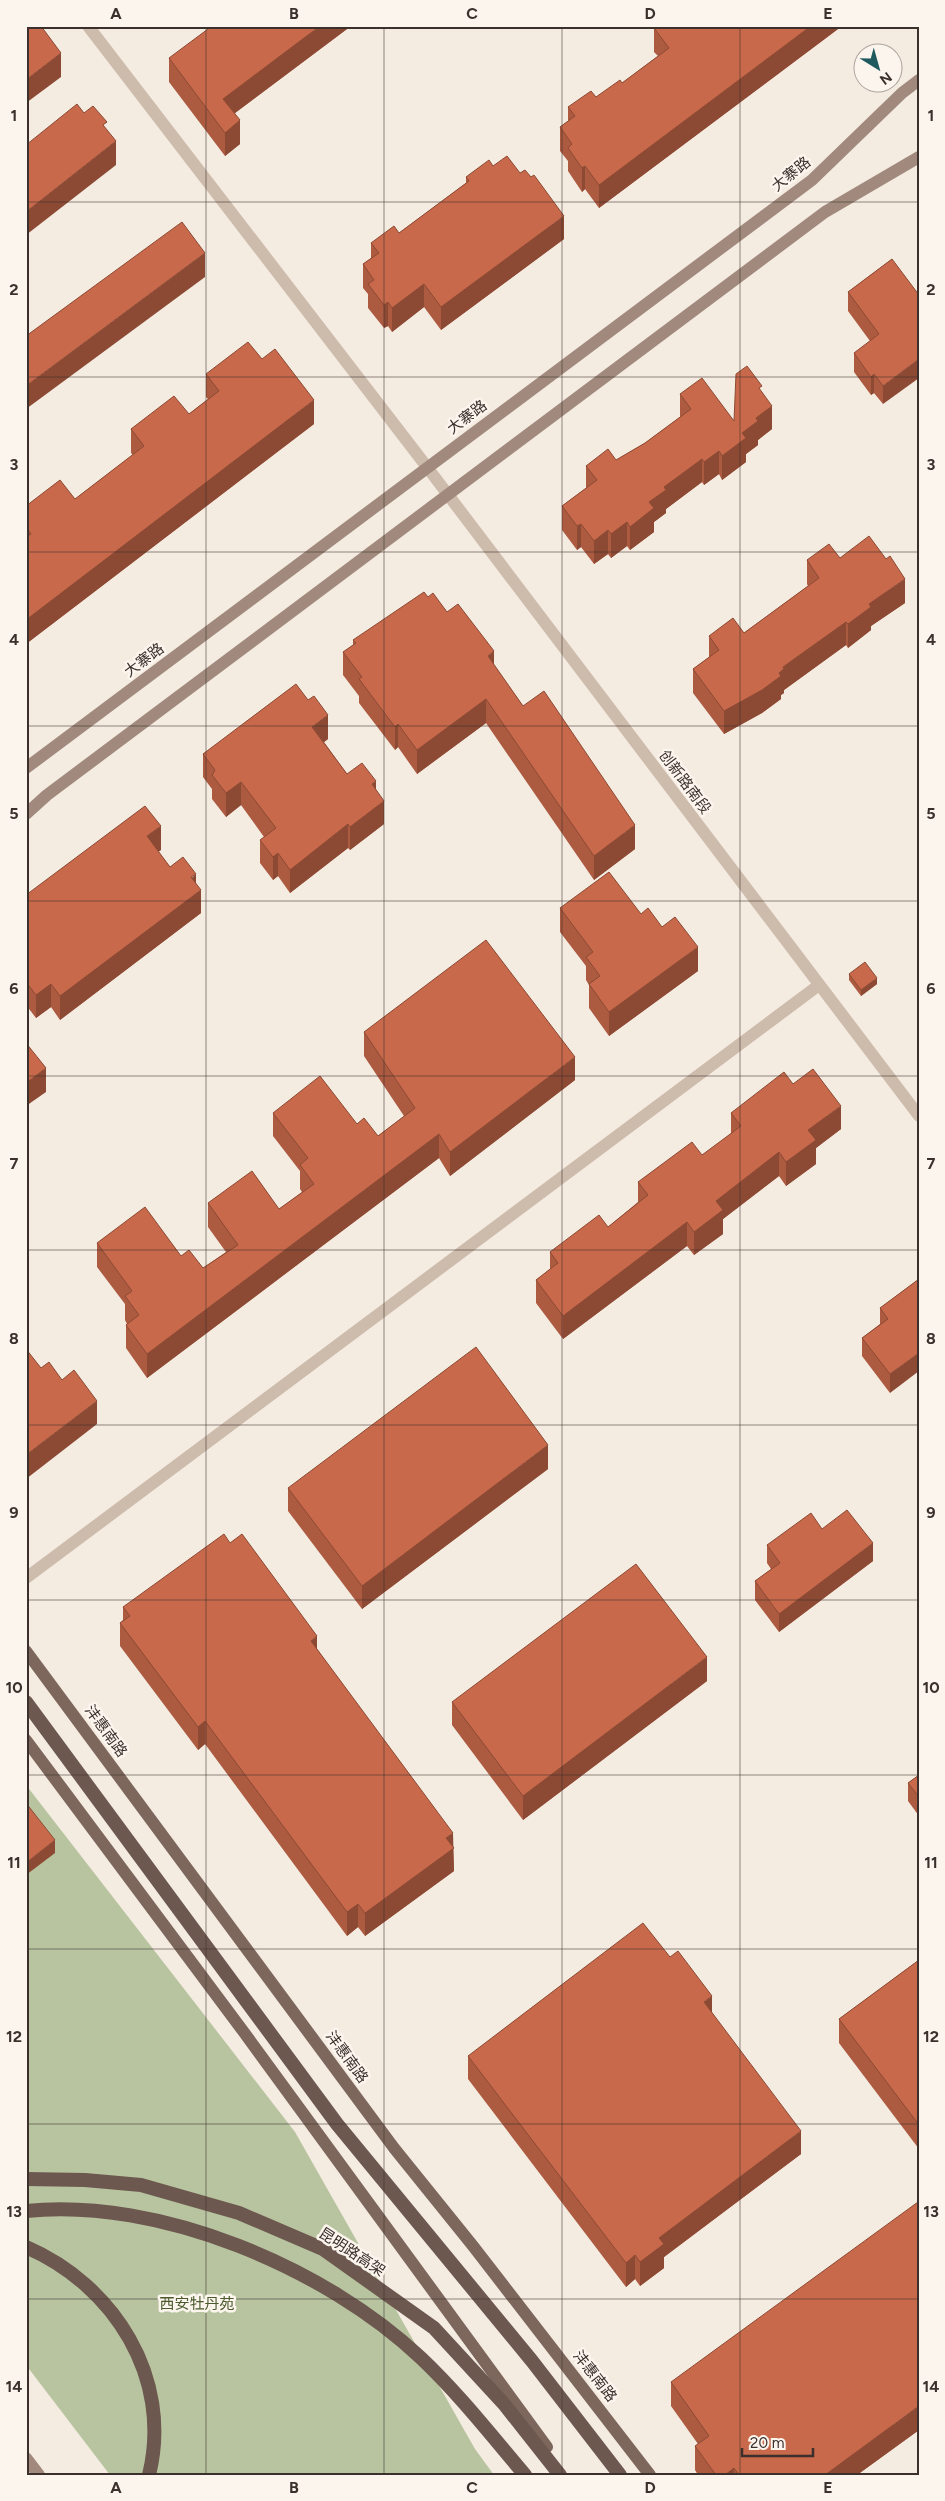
<svg xmlns="http://www.w3.org/2000/svg" width="945" height="2501" font-family="Figtree,'Noto Sans SC',sans-serif">
<rect width="100%" height="100%" fill="#f4ebe1"/>
<polygon fill="#b8c4a0" points="26,1785 295,2132 475,2449 494,2475 110,2475 26,2365"/>
<g fill="none" stroke-linecap="round" stroke-linejoin="round">
<g stroke="#cdbbac" stroke-width="12">
<polyline points="88,26 427,467"/>
<polyline points="26,1578 819,985"/>
</g>
<polyline stroke="#cdbbac" stroke-width="12" points="427,467 919,1116"/>
<g stroke="#a18a7d" stroke-width="12">
<polyline points="26,768 812,180 902,93 919,80"/>
<polyline points="26,814 47,795 825,212 919,157"/>
<polyline points="26,2458 39,2475"/>
</g>
<g stroke="#7d675c" stroke-width="12">
<polyline points="26,1651 394,2148 473,2246 650,2475"/>
<polyline points="26,1740 243,2031 547,2447"/>
</g>
<g stroke="#6c584f" stroke-width="14">
<polyline points="26,1702 337,2124 532,2361 620,2475"/>
<polyline points="26,2179 85,2180 141,2185 239,2213 323,2249 434,2328 504,2404 560,2475"/>
<path d="M26,2211C159,2197 326,2268 421,2358C459,2394 491,2435 525,2475"/>
<path d="M26,2247C114,2285 173,2378 149,2475"/>
</g>
</g>
<g fill="#ac5a40">
<polygon points="351,26 235,113 240,144 225,156 169,82 169,58"/>
<polygon points="842,26 599,208 585,189 582,192 568,171 568,161 560,151 560,127 568,121 568,107 596,97 622,83 658,56 654,52 654,28"/>
<polygon points="493,166 564,239 441,330 424,307 392,332 388,326 384,328 368,308 368,294 363,288 363,264 371,258 371,243 399,233 466,183 466,177"/>
<polygon points="892,259 883,404 874,393 871,395 854,372 854,353 870,341 848,311 848,292"/>
<polygon points="206,374 314,424 26,644 26,506 75,499 133,455 131,453 131,429 189,414 208,399 206,397"/>
<polygon points="762,392 772,429 758,440 758,445 746,454 746,462 722,480 719,474 704,485 702,482 666,509 666,513 654,522 654,532 630,550 627,546 611,558 608,554 594,564 581,547 577,550 562,530 562,506 586,488 586,466 616,460 645,443 680,417 680,394 734,421"/>
<polygon points="840,558 905,603 871,626 871,630 848,648 846,645 784,690 784,693 781,695 781,699 762,713 724,734 693,693 693,669 709,657 709,636 744,633 808,586 807,584 807,560"/>
<polygon points="428,597 447,612 494,665 523,706 635,849 594,880 486,723 417,774 398,747 395,750 359,703 359,696 343,675 343,652 353,645 353,640"/>
<polygon points="328,739 324,742 347,774 376,790 384,824 350,850 348,848 290,893 278,876 273,880 260,863 260,840 264,837 241,805 226,817 212,799 212,789 203,777 203,754"/>
<polygon points="161,850 158,852 170,867 196,883 201,913 60,1020 51,1007 36,1018 26,1005 26,895"/>
<polygon points="560,908 641,914 662,927 698,971 609,1036 589,1008 589,985 586,980 586,966 560,932"/>
<polygon points="849,974 877,984 861,996 849,980"/>
<polygon points="364,1032 575,1080 450,1176 439,1158 147,1378 126,1348 126,1325 127,1324 125,1320 125,1304 97,1267 97,1243 181,1256 203,1268 226,1252 208,1227 208,1203 279,1209 302,1192 300,1189 300,1171 273,1136 273,1113 378,1136 404,1116 364,1056"/>
<polygon points="793,1084 841,1129 816,1148 816,1164 786,1186 779,1176 723,1219 723,1234 694,1255 687,1246 563,1339 536,1303 536,1280 550,1269 550,1252 608,1227 638,1202 638,1182 702,1155 731,1134 731,1113"/>
<polygon points="919,1279 890,1393 862,1356 862,1338 880,1324 880,1308"/>
<polygon points="548,1469 362,1609 288,1511 288,1488"/>
<polygon points="822,1529 873,1561 779,1632 755,1600 755,1581 771,1569 767,1563 767,1545"/>
<polygon points="230,1543 317,1649 453,1847 454,1871 365,1936 358,1927 347,1936 205,1744 198,1750 120,1646 120,1623 123,1620 123,1607"/>
<polygon points="707,1681 523,1820 452,1725 452,1702"/>
<polygon points="919,1775 919,1816 908,1801 908,1783"/>
<polygon points="919,1960 919,2149 839,2043 839,2019"/>
<polygon points="712,2013 801,2154 664,2257 664,2268 640,2286 635,2279 626,2287 468,2079 468,2056"/>
<polygon points="671,2382 919,2430 857,2475 698,2475 695,2470 695,2446 698,2444 671,2406"/>
</g>
<g fill="#8c4a34">
<polygon points="320,26 351,26 223,122 223,99"/>
<polygon points="811,26 842,26 599,208 599,185"/>
<polygon points="61,53 61,77 26,103 26,80"/>
<polygon points="240,120 240,144 225,156 225,133"/>
<polygon points="116,141 116,165 26,235 26,212"/>
<polygon points="585,166 585,189 582,192 582,168"/>
<polygon points="564,216 564,239 441,330 441,307"/>
<polygon points="205,253 205,277 26,409 26,386"/>
<polygon points="424,284 424,307 392,332 392,308"/>
<polygon points="388,302 388,326 384,328 384,305"/>
<polygon points="919,359 919,378 883,404 883,386"/>
<polygon points="874,374 874,393 871,395 871,377"/>
<polygon points="314,400 314,424 26,644 26,620"/>
<polygon points="772,406 772,429 758,440 758,445 746,454 746,462 722,480 722,456 756,418"/>
<polygon points="719,451 719,474 704,485 704,462"/>
<polygon points="702,459 702,482 666,509 666,513 654,522 654,532 630,550 630,527 649,502 664,487"/>
<polygon points="627,522 627,546 611,558 611,534"/>
<polygon points="581,524 581,547 577,550 577,526"/>
<polygon points="608,530 608,554 594,564 594,541"/>
<polygon points="905,579 905,603 871,626 871,630 848,648 848,624 869,604"/>
<polygon points="846,622 846,645 784,690 784,693 781,695 781,699 762,713 724,734 724,711 779,673 783,667"/>
<polygon points="494,651 494,675 488,656"/>
<polygon points="486,699 486,723 417,774 417,750"/>
<polygon points="328,715 328,739 312,751 312,727"/>
<polygon points="398,724 398,747 395,750 395,727"/>
<polygon points="376,781 376,804 372,784"/>
<polygon points="241,782 241,805 226,817 226,793"/>
<polygon points="384,801 384,824 350,850 350,827"/>
<polygon points="348,824 348,848 290,893 290,870"/>
<polygon points="635,825 635,849 594,880 594,856"/>
<polygon points="161,826 161,850 147,860 147,836"/>
<polygon points="278,853 278,876 273,880 273,857"/>
<polygon points="196,874 196,893 201,890 201,913 60,1020 60,996"/>
<polygon points="698,947 698,971 609,1036 609,1012"/>
<polygon points="877,978 877,984 861,996 861,990"/>
<polygon points="51,984 51,1007 36,1018 36,995"/>
<polygon points="575,1057 575,1080 450,1176 450,1152"/>
<polygon points="46,1068 46,1092 26,1106 26,1083"/>
<polygon points="841,1106 841,1129 816,1148 816,1164 786,1186 786,1162 808,1130"/>
<polygon points="439,1134 439,1158 147,1378 147,1354"/>
<polygon points="779,1152 779,1176 723,1219 723,1234 694,1255 694,1232 716,1201"/>
<polygon points="687,1222 687,1246 563,1339 563,1316"/>
<polygon points="919,1353 919,1371 890,1393 890,1374"/>
<polygon points="97,1401 97,1424 26,1479 26,1455"/>
<polygon points="548,1445 548,1469 362,1609 362,1586"/>
<polygon points="873,1543 873,1561 779,1632 779,1614"/>
<polygon points="317,1636 317,1660 311,1641"/>
<polygon points="707,1657 707,1681 523,1820 523,1796"/>
<polygon points="205,1721 205,1744 198,1750 198,1727"/>
<polygon points="453,1833 454,1871 365,1936 365,1913 446,1838"/>
<polygon points="55,1840 55,1853 26,1875 26,1863"/>
<polygon points="358,1904 358,1927 347,1936 347,1912"/>
<polygon points="712,1996 712,2019 704,2002"/>
<polygon points="801,2131 801,2154 664,2257 664,2268 640,2286 640,2262 659,2238"/>
<polygon points="635,2255 635,2279 626,2287 626,2263"/>
<polygon points="919,2406 919,2430 857,2475 825,2475"/>
<polygon points="734,2468 734,2475 725,2475"/>
</g>
<g fill="#c8694b" stroke="#8c4a34">
<polygon points="26,26 41,26 61,53 26,80"/>
<polygon points="212,26 320,26 223,99 240,120 225,133 169,58"/>
<polygon points="657,26 811,26 599,185 585,166 582,168 568,148 572,144 560,127 575,116 568,107 591,91 596,97 620,80 622,83 669,48 654,28"/>
<polygon points="77,104 84,113 93,106 107,122 103,125 116,141 26,212 26,145"/>
<polygon points="507,156 520,173 525,170 531,177 534,175 564,216 441,307 424,284 392,308 388,302 384,305 368,284 374,280 363,264 379,253 371,243 394,226 399,233 469,181 466,177 489,160 493,166"/>
<polygon points="182,222 205,253 26,386 26,336"/>
<polygon points="892,259 919,295 919,359 883,386 874,374 871,377 854,353 879,334 848,292"/>
<polygon points="248,342 262,359 275,349 314,400 26,620 26,537 31,534 26,527 26,506 60,480 75,499 144,446 131,429 174,396 189,414 219,391 206,374"/>
<polygon points="747,366 762,386 759,388 772,406 756,418 758,421 742,433 746,438 722,456 719,451 704,462 702,459 664,487 666,490 649,502 654,508 630,527 627,522 611,534 608,530 594,541 581,524 577,526 562,506 597,480 586,466 608,449 616,460 645,443 691,409 680,394 702,378 734,421 736,374"/>
<polygon points="869,536 886,559 890,556 905,579 869,604 871,607 848,624 846,622 783,667 784,669 779,673 781,676 762,690 724,711 693,669 719,650 709,636 733,618 744,633 819,578 807,560 829,544 840,558"/>
<polygon points="424,592 428,597 433,593 447,612 458,604 494,651 488,656 523,706 544,691 635,825 594,856 486,699 417,750 398,724 395,727 359,679 362,677 343,652 356,643 353,640"/>
<polygon points="296,684 308,700 314,696 328,715 312,727 347,774 362,763 376,781 372,784 384,801 350,827 348,824 290,870 278,853 273,857 260,840 276,828 241,782 226,793 212,775 215,770 203,754"/>
<polygon points="145,806 161,826 147,836 170,867 183,857 196,874 191,877 201,890 60,996 51,984 36,995 26,982 26,895"/>
<polygon points="609,872 641,914 648,908 662,927 675,917 698,947 609,1012 589,984 600,976 586,957 593,952 560,908"/>
<polygon points="486,940 575,1057 450,1152 439,1134 147,1354 126,1325 139,1315 125,1296 132,1291 97,1243 145,1207 181,1256 189,1250 203,1268 238,1245 208,1203 252,1171 279,1209 314,1184 300,1165 308,1158 273,1113 320,1076 357,1124 364,1118 378,1136 415,1108 364,1032"/>
<polygon points="865,962 877,978 861,990 849,974"/>
<polygon points="26,1043 46,1068 26,1083"/>
<polygon points="813,1069 841,1106 808,1130 816,1140 786,1162 779,1152 716,1201 723,1210 694,1232 687,1222 563,1316 536,1280 558,1263 550,1252 599,1215 608,1227 648,1195 638,1182 692,1142 702,1155 741,1126 731,1113 784,1072 793,1084"/>
<polygon points="919,1279 919,1353 890,1374 862,1338 888,1319 880,1308"/>
<polygon points="476,1347 548,1445 362,1586 288,1488"/>
<polygon points="26,1349 41,1368 49,1362 62,1380 74,1370 97,1401 26,1455"/>
<polygon points="847,1510 873,1543 779,1614 755,1581 780,1563 767,1545 811,1513 822,1529"/>
<polygon points="224,1534 230,1543 242,1534 317,1636 311,1641 453,1833 446,1838 454,1848 365,1913 358,1904 347,1912 205,1721 198,1727 120,1623 130,1616 123,1607"/>
<polygon points="636,1564 707,1657 523,1796 452,1702"/>
<polygon points="919,1775 919,1797 908,1783"/>
<polygon points="26,1803 55,1840 26,1863"/>
<polygon points="643,1923 670,1957 678,1951 712,1996 704,2002 801,2131 659,2238 664,2244 640,2262 635,2255 626,2263 468,2056"/>
<polygon points="919,1960 919,2125 839,2019"/>
<polygon points="918,2202 919,2406 825,2475 739,2475 734,2468 725,2475 716,2475 695,2446 709,2436 671,2382"/>
</g>
<path fill="none" stroke="#3b302b" stroke-width="1" stroke-opacity="0.55" d="M206,26V2475M384,26V2475M562,26V2475M740,26V2475M26,202H919M26,377H919M26,552H919M26,726H919M26,901H919M26,1076H919M26,1250H919M26,1425H919M26,1600H919M26,1775H919M26,1949H919M26,2124H919M26,2299H919"/>
<g text-anchor="middle" dominant-baseline="central" stroke-width="5" stroke-linejoin="round" paint-order="stroke">
<g font-size="15" fill="#3b302b" stroke="#fbf5ee">
<text transform="translate(791 174) rotate(-39)">大寨路</text>
<text transform="translate(467 417) rotate(-37)">大寨路</text>
<text transform="translate(144 660) rotate(-37)">大寨路</text>
<text transform="translate(685 782) rotate(53)">创新路南段</text>
<text transform="translate(106 1731) rotate(54)">沣惠南路</text>
<text transform="translate(347 2057) rotate(54)">沣惠南路</text>
<text transform="translate(352 2252) rotate(33)">昆明路高架</text>
<text transform="translate(595 2376) rotate(52)">沣惠南路</text>
</g>
<g font-size="15" fill="#4a5a2e" stroke="#fbf5ee">
<text x="197" y="2304">西安牡丹苑</text>
</g>
</g>
<rect width="945" height="2501" fill="none" stroke="#fbf5ee" stroke-width="55"/>
<g transform="translate(878 68) rotate(143)"><circle r="24" fill="#fbf5ee" stroke="#aea6a0"/>
<path d="M0-4L9 19L0 12L-9 19Z" fill="#1f5a5e"/>
<text y="-8" font-size="14" font-weight="bold" text-anchor="middle" fill="#3b302b">N</text>
</g>
<path d="M742 2448v8h71v-8" fill="none" stroke="#3b302b" stroke-width="2.5"/>
<text x="750" y="2448" font-size="15" fill="#3b302b" stroke="#fbf5ee" stroke-width="4" paint-order="stroke">20 m</text>
<rect x="28" y="28" width="890" height="2446" fill="none" stroke="#3b302b" stroke-width="2"/>
<g font-size="16" text-anchor="middle" font-weight="bold" fill="#3b302b">
<text x="116" y="19">A</text>
<text x="294" y="19">B</text>
<text x="472" y="19">C</text>
<text x="650" y="19">D</text>
<text x="828" y="19">E</text>
<text x="14" y="121">1</text>
<text x="931" y="121">1</text>
<text x="14" y="295">2</text>
<text x="931" y="295">2</text>
<text x="14" y="470">3</text>
<text x="931" y="470">3</text>
<text x="14" y="645">4</text>
<text x="931" y="645">4</text>
<text x="14" y="819">5</text>
<text x="931" y="819">5</text>
<text x="14" y="994">6</text>
<text x="931" y="994">6</text>
<text x="14" y="1169">7</text>
<text x="931" y="1169">7</text>
<text x="14" y="1344">8</text>
<text x="931" y="1344">8</text>
<text x="14" y="1518">9</text>
<text x="931" y="1518">9</text>
<text x="14" y="1693">10</text>
<text x="931" y="1693">10</text>
<text x="14" y="1868">11</text>
<text x="931" y="1868">11</text>
<text x="14" y="2042">12</text>
<text x="931" y="2042">12</text>
<text x="14" y="2217">13</text>
<text x="931" y="2217">13</text>
<text x="14" y="2392">14</text>
<text x="931" y="2392">14</text>
<text x="116" y="2493">A</text>
<text x="294" y="2493">B</text>
<text x="472" y="2493">C</text>
<text x="650" y="2493">D</text>
<text x="828" y="2493">E</text>
</g>
</svg>
